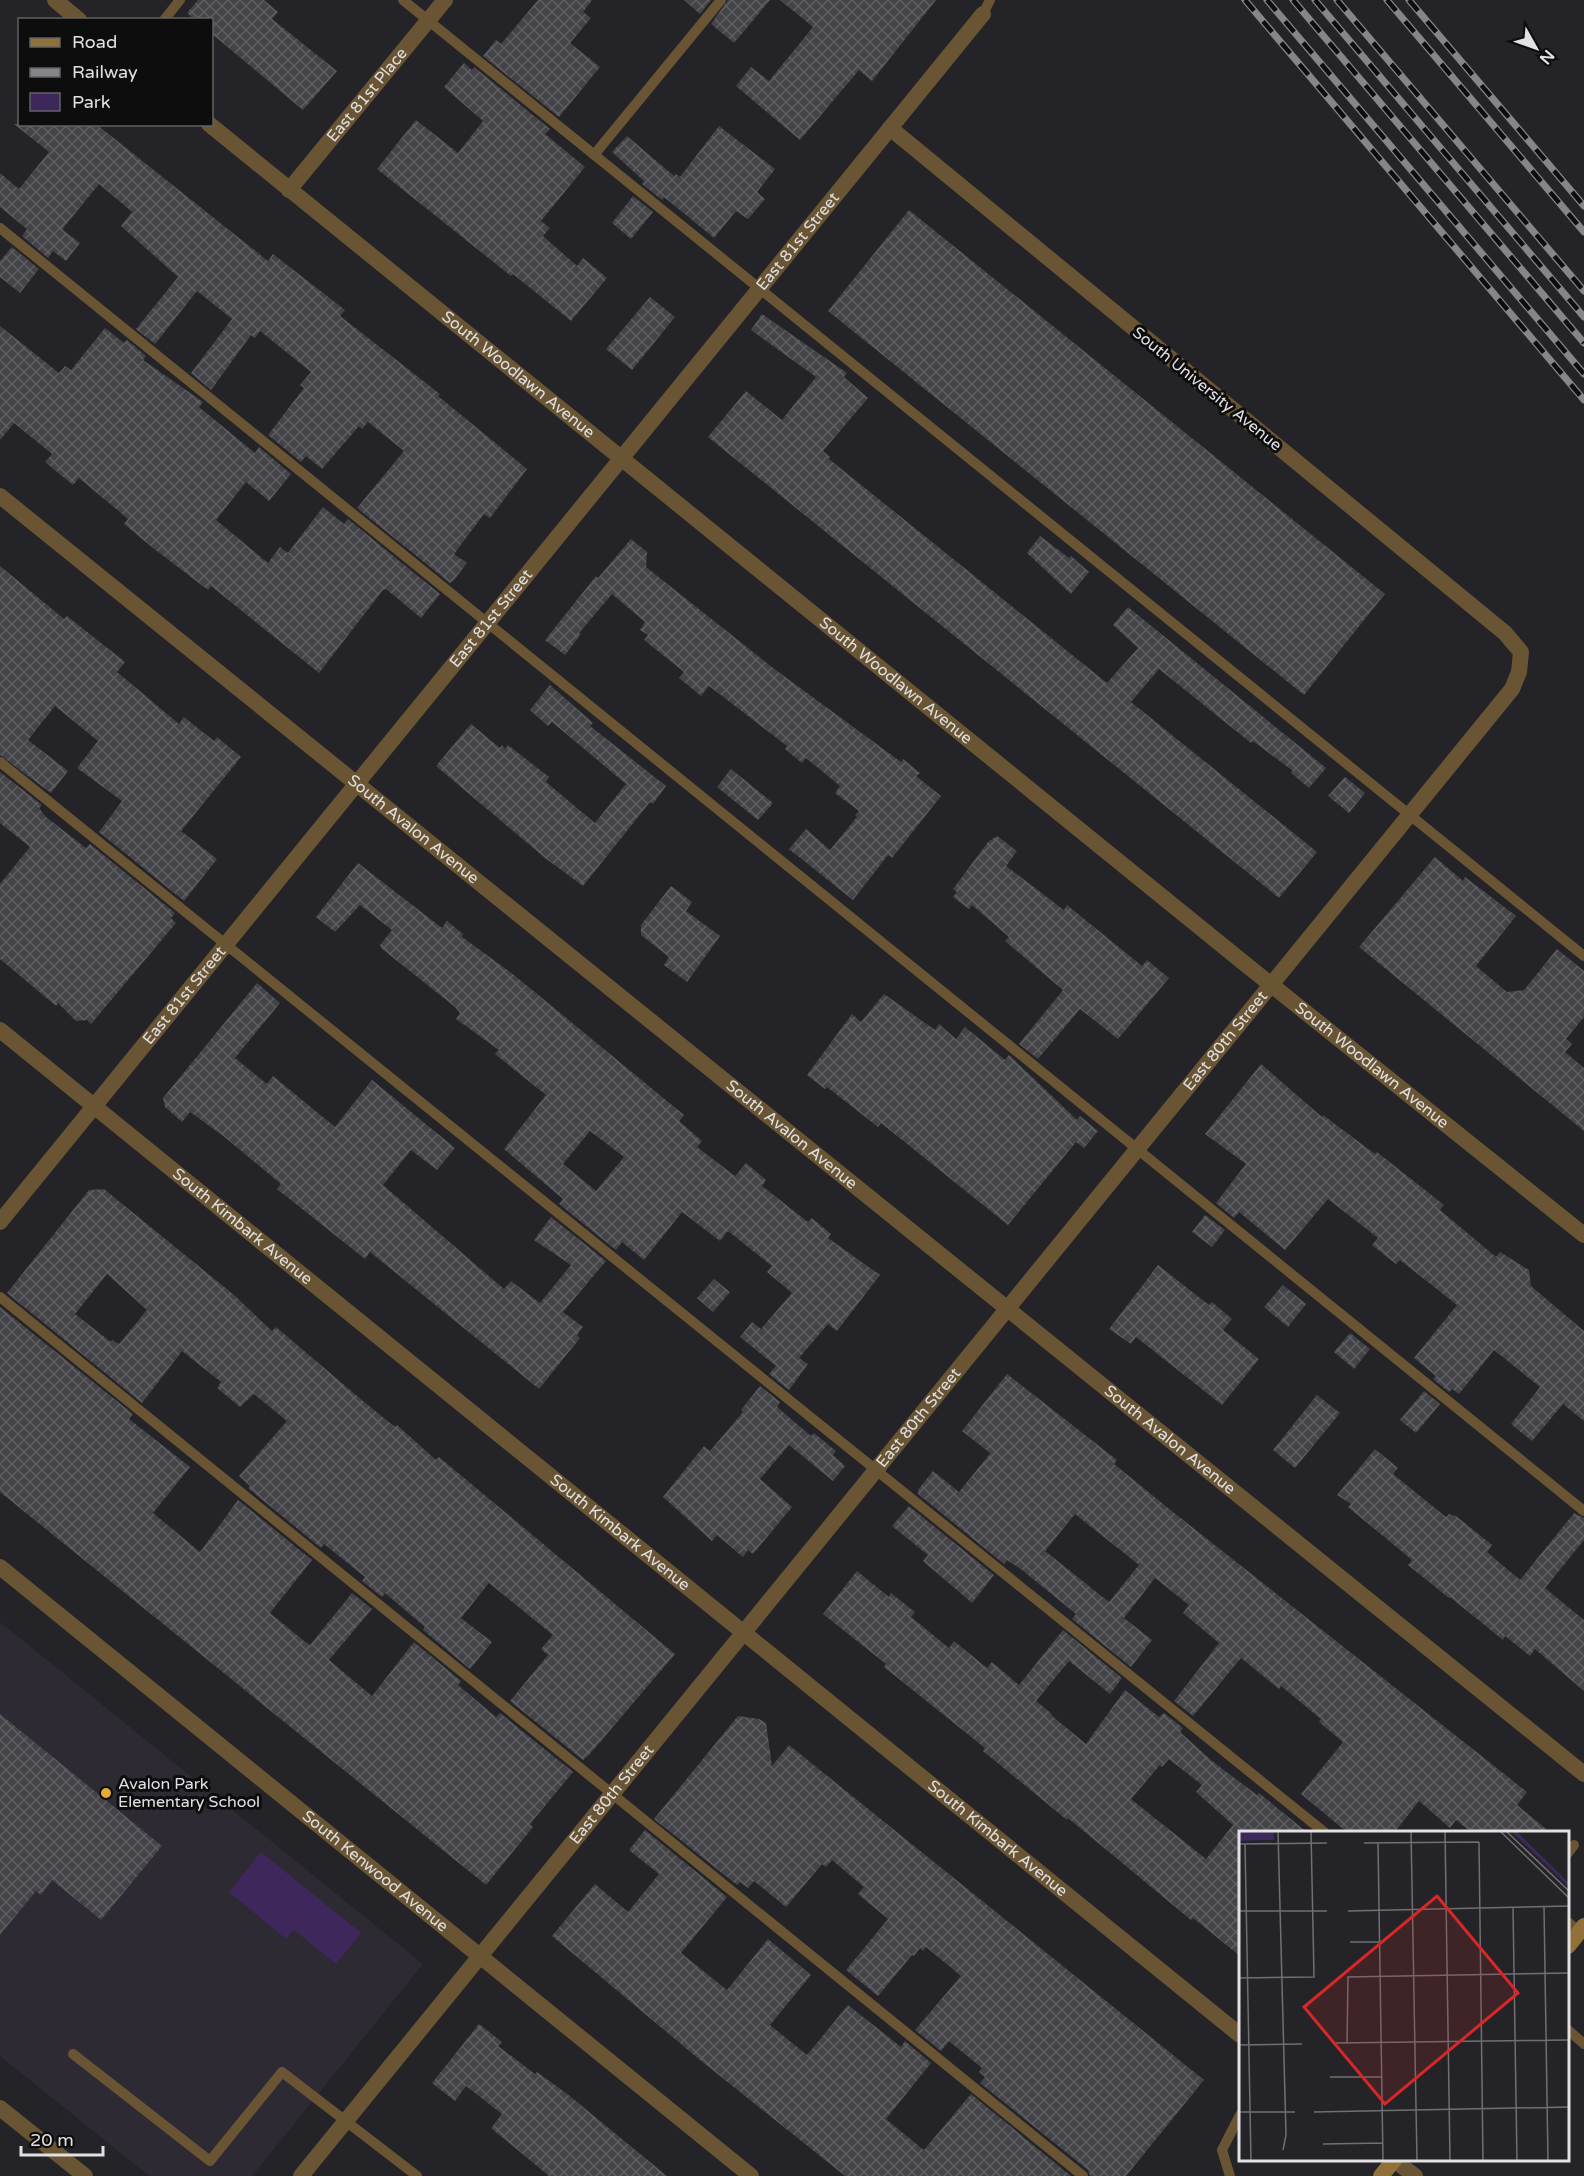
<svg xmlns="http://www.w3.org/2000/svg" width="1584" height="2176" font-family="'Varela Round',sans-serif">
<defs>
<pattern id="building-cross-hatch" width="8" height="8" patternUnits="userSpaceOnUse" patternTransform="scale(1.5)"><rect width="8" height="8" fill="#444347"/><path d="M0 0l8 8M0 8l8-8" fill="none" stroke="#5f5e61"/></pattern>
</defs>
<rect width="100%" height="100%" fill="#242327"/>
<polygon fill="#2e2a34" points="0,1622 423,1964 252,2176 149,2176 0,2056"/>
<polygon fill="#3e285b" points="261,1852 361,1933 336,1964 294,1930 286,1939 229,1892"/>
<g fill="url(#building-cross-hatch)" fill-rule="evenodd">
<polygon points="198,0 264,0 278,12 272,19 337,71 303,110 212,34 212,20 195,20 187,13"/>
<polygon points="538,0 592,0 583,12 591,18 570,43 600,67 559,117 483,56 496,40 501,44"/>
<polygon points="684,0 711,0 700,14"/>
<polygon points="728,0 770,0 734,43 711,24"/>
<polygon points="780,0 936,0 872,81 859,70 800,140 736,86 751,67 769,81 813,27"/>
<polygon points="464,63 472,70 474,67 550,129 545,134 585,167 541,221 550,228 543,236 577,266 583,258 607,278 571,321 513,274 511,276 377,169 416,120 458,153 483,121 444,87"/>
<polygon points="14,124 96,124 268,261 273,254 345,310 340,316 440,394 438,396 527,469 490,518 484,514 454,554 467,563 454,580 450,583 357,508 404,451 368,422 362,429 359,426 322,469 306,456 301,462 268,435 304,388 300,385 311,372 260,331 255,338 251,335 211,390 191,373 232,319 197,291 155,344 136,329 178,277 121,226 132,212 99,184 64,227 63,230 80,243 66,261 53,251 48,258 22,236 27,229 0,207 0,173 19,189 49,152"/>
<polygon points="719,126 775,169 757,192 765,199 748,219 736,211 714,238 664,197 662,200 642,184 644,181 612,152 627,136 674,176 676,174 680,177"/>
<polygon points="633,196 653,212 631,239 612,223"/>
<polygon points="909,210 1385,594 1304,695 828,311"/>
<polygon points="12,247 39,269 20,293 0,277 0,261"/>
<polygon points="650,297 675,317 632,370 606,349"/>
<polygon points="762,314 847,373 844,377 868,398 823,451 830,457 829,459 1107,683 1138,648 1113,625 1128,607 1326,768 1309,788 1291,773 1293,771 1253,741 1251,743 1159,669 1131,702 1317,852 1279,898 708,437 746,391 782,420 816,377 751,330"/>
<polygon points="0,326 59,373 65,366 71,370 105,328 124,343 127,340 146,356 143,360 203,402 199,407 255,453 259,447 291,474 269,501 246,482 216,520 268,563 280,547 288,553 323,507 344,524 348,519 440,594 421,618 386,589 383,590 319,673 211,586 208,590 153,548 124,524 128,519 79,478 73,485 45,462 52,454 14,423 0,440"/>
<polygon points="1040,536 1069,558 1071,556 1089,572 1071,594 1027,553"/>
<polygon points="631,539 647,552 646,567 773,668 901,762 903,759 920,773 916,776 941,796 892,858 888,855 853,900 789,849 806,829 830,850 857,817 855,815 859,811 835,793 840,786 806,758 802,763 785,749 787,746 709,686 701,696 679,678 684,672 644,640 648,635 640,630 645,622 612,594 579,633 581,634 565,655 545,640 596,576 598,578"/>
<polygon points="0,566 64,619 67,616 125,662 117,672 179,724 184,717 214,741 217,737 241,757 181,831 217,859 184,901 99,832 122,801 77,768 98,741 55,706 28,740 68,771 51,793 0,755"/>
<polygon points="550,685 593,723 590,726 666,786 653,804 650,802 583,886 545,858 436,766 471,724 500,748 502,745 505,749 508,745 549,777 546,782 595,823 626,784 552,722 548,726 530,710"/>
<polygon points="731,769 773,803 758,820 717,787"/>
<polygon points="0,772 42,805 39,808 46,817 86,848 90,844 175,913 171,918 176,923 91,1024 87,1020 76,1021 58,1003 56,1006 0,959 0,884 30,847 0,823"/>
<polygon points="1345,777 1365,793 1349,813 1328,796"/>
<polygon points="997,836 1017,851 1006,866 1064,910 1067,905 1142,966 1147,960 1169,978 1118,1039 1080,1009 1038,1059 1019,1044 1063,990 1005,941 1009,937 972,905 969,909 953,897 957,892 953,889 988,842"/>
<polygon points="1435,857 1463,881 1465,877 1516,916 1476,966 1507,992 1524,990 1557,949 1584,971 1584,1017 1566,1039 1572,1044 1565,1052 1584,1068 1584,1131 1359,947"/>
<path d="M358,863L442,928L447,921L463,934L462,937L514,975L684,1115L679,1121L702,1141L697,1147L735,1176L746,1163L766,1180L762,1186L808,1222L812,1218L831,1234L828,1238L880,1275L837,1331L828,1324L799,1358L808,1364L789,1390L769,1374L776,1366L740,1337L752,1322L761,1329L792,1293L767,1272L772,1266L728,1231L720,1241L682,1212L644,1260L622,1242L616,1250L559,1204L563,1199L504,1149L546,1095L495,1054L499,1050L456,1019L460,1013L455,1007L381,948L380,945L392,930L360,905L335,932L316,917ZM590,1131L624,1157L596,1191L563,1164Z"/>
<polygon points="671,886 692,902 686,911 720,936 687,982 664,965 669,957 641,935 641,925"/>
<polygon points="257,983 280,1003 235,1058 267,1084 273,1076 335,1127 372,1080 455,1148 437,1170 411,1150 383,1185 504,1289 511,1281 540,1303 571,1265 534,1240 551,1217 606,1261 563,1312 583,1327 577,1335 580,1338 539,1389 370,1252 365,1259 277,1189 281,1184 222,1135 190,1112 182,1122 165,1107 163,1098"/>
<polygon points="884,994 935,1030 939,1024 956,1039 965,1027 1005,1060 1009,1055 1077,1120 1080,1116 1098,1131 1084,1148 1076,1142 1008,1225 881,1123 878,1127 827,1087 825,1089 807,1075 852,1014 861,1022"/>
<polygon points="1261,1064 1322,1117 1323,1115 1375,1154 1377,1152 1444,1205 1440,1210 1496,1257 1500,1252 1529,1270 1531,1286 1584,1331 1584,1421 1563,1404 1532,1441 1511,1424 1540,1387 1494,1350 1459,1394 1452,1389 1449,1392 1433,1379 1436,1376 1414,1358 1457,1305 1400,1260 1396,1264 1372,1245 1378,1238 1328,1199 1285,1250 1239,1212 1234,1218 1216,1203 1246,1164 1205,1134"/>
<path d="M104,1189L234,1295L272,1331L276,1327L363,1401L395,1427L397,1425L436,1460L439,1457L675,1654L589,1755L583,1760L510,1701L548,1655L541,1649L553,1635L489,1583L461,1618L492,1642L470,1669L423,1630L425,1627L385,1593L382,1597L362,1581L365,1577L324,1544L321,1548L248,1488L250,1486L239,1476L287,1421L254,1394L240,1407L217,1388L221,1382L182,1351L142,1403L7,1293L89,1190ZM107,1274L147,1310L119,1344L112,1340L111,1342L75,1314Z"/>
<polygon points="1205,1215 1225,1230 1212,1247 1192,1232"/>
<polygon points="1158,1265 1209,1305 1212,1302 1232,1319 1223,1330 1259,1359 1222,1405 1136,1337 1131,1344 1109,1329"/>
<polygon points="714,1279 730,1292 713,1312 697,1298"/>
<polygon points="1283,1285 1306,1304 1288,1327 1264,1307"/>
<polygon points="0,1307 133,1414 129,1419 190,1467 153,1513 200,1552 238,1500 312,1560 270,1613 304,1641 310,1645 352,1593 372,1609 329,1660 372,1696 414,1642 461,1681 458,1685 496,1717 500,1713 573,1772 530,1824 533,1827 486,1885 0,1492"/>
<polygon points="1350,1333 1370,1349 1354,1369 1334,1352"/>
<path d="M1007,1374L1117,1460L1114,1464L1173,1512L1527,1792L1517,1805L1551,1833H1472L1456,1820L1450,1828L1419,1801L1394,1833H1348L1301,1794L1343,1742L1319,1722L1321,1719L1281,1686L1279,1689L1241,1658L1193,1716L1174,1701L1219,1643L1183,1613L1189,1605L1155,1578L1124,1618L1152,1640L1131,1667L1072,1619L1076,1614L1022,1570L1007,1560L1004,1564L918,1494V1490L933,1471L959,1492L989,1455L990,1453L962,1431ZM1075,1514L1139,1565L1109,1602L1045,1551Z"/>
<polygon points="760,1386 780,1402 777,1407 811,1436 814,1433 836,1451 833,1455 845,1466 833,1481 789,1445 760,1479 792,1507 753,1554 748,1550 743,1557 717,1535 712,1541 663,1497 704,1446 710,1451 743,1412 741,1410"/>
<polygon points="1424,1391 1440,1404 1416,1433 1400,1420"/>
<polygon points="1317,1395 1340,1413 1295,1468 1273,1450"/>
<polygon points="1375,1449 1398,1468 1393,1474 1446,1517 1449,1514 1456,1516 1492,1545 1487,1552 1520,1580 1574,1513 1584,1518 1584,1540 1545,1588 1584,1620 1584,1691 1535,1649 1530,1656 1505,1636 1503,1640 1450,1597 1449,1598 1408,1565 1412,1560 1348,1507 1351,1504 1337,1495"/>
<polygon points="909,1506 994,1575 972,1603 923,1561 928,1555 892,1526"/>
<path d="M857,1571L889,1597L891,1593L915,1612L911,1617L949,1648L954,1641L987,1668L992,1662L1019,1685L1063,1630L1122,1678L1110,1694L1069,1661L1036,1701L1052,1714L1051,1715L1086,1744L1125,1690L1159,1717L1164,1713L1183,1728L1180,1732L1212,1761L1257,1795L1259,1793L1308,1833L1240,1832V1956L1193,1918L1191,1920L1068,1818L1067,1820L983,1751L985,1748L884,1667L886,1664L823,1614ZM1169,1759L1202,1785L1196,1792L1233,1825L1206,1859L1131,1799L1160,1765L1162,1767Z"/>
<polygon points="0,1714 162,1846 101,1920 52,1880 41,1895 36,1891 0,1935"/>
<polygon points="738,1716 759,1719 766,1723 772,1766 789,1745 1204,2080 1126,2176 1090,2176 1088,2170 980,2083 985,2077 979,2072 982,2068 949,2041 941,2051 915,2030 961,1976 926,1947 923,1951 920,1948 914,1956 912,1955 878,1996 846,1970 888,1919 858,1894 864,1887 832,1860 826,1867 822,1864 786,1907 754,1881 748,1888 740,1882 737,1885 654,1819"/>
<polygon points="645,1830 727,1897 681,1953 727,1990 768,1939 811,1975 770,2025 807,2055 848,2005 901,2047 905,2041 931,2063 886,2119 920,2147 924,2150 971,2094 1071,2176 845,2176 700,2060 552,1936 595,1884 628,1912 659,1874 629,1850"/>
<polygon points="479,2024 502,2042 498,2046 535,2074 537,2072 566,2093 667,2176 549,2176 491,2128 502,2114 466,2086 455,2101 432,2083"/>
</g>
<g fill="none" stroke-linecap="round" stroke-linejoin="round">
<g stroke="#695534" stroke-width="10">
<polyline points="403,0 1584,956"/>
<polyline points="983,14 990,0"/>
<polyline points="164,20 180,0"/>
<polyline points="594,155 721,0"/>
<polyline points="0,228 1584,1511"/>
<polyline points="0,762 1324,1832"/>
<polyline points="0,1297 1083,2176"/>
<polyline points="1568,1853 1574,1845"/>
<polyline points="1568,1922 1579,1932"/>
<polyline points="1568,2030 1584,2044"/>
<polyline points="73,2054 210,2161 282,2072 417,2176"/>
<polyline points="1230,2176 1222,2150 1240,2115"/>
</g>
<g stroke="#695534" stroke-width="16">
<polyline points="55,0 79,20"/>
<path id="s1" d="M209,124L1244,963L1584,1235"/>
<path id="s2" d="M289,190L445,0"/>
<path id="s3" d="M0,496L1584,1774"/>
<path id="s4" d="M0,1030L1240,2035"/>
<path id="s5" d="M0,1222L983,14"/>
<path id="s6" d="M0,1567L751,2176"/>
<polyline points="0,2108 85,2176"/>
<polyline points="1394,2160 1415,2176"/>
<path id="s7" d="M301,2176L1512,689L1519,672L1521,652L1505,633L890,128"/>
</g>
<g stroke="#907139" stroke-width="16">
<polyline points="1568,1946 1584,1926"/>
<polyline points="1381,2176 1394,2160"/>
</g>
<defs>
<g id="rail">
<polyline points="1245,0 1584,400"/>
<polyline points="1267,0 1584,374"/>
<polyline points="1293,0 1584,343"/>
<polyline points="1315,0 1584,317"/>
<polyline points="1337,0 1584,291"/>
<polyline points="1387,0 1584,232"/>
<polyline points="1409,0 1584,206"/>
</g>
</defs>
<use href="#rail" stroke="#868589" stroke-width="7"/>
<use href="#rail" stroke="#0d0d0e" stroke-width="4.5" stroke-dasharray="14" stroke-linecap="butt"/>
</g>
<circle fill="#e7ac37" stroke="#0d0d0e" stroke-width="2" cx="106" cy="1793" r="6"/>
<g text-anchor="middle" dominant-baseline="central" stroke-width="6" stroke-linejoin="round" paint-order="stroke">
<g font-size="16" fill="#e1e0e3" stroke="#0d0d0e">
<text stroke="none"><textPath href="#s2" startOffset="123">East 81st Place</textPath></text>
<text stroke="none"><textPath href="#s5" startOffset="1264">East 81st Street</textPath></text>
<text stroke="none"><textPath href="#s1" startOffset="398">South Woodlawn Avenue</textPath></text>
<text transform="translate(1207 389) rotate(39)">South University Avenue</text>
<text stroke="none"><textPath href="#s5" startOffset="778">East 81st Street</textPath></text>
<text stroke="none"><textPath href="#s1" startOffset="884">South Woodlawn Avenue</textPath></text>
<text stroke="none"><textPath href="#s3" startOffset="531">South Avalon Avenue</textPath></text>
<text stroke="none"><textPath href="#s5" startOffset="292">East 81st Street</textPath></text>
<text stroke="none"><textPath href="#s7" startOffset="1464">East 80th Street</textPath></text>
<text stroke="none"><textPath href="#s1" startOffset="1496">South Woodlawn Avenue</textPath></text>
<text stroke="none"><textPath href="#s3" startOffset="1017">South Avalon Avenue</textPath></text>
<text stroke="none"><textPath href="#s4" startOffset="312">South Kimbark Avenue</textPath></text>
<text stroke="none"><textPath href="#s7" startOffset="978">East 80th Street</textPath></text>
<text stroke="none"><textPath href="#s3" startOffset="1503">South Avalon Avenue</textPath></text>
<text stroke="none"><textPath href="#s4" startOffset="798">South Kimbark Avenue</textPath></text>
<text stroke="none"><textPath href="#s7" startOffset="492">East 80th Street</textPath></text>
<text stroke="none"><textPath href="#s4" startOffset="1284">South Kimbark Avenue</textPath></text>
<text stroke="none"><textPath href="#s6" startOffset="483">South Kenwood Avenue</textPath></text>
</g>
<g font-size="16" fill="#e1e0e3" stroke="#0d0d0e" text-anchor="start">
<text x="118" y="1784">Avalon Park<tspan x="118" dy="18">Elementary School</tspan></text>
</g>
</g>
<g transform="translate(1239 1831)">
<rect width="330" height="330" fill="#242327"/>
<path d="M0,0H35V9L0,10ZM272,0H277L330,52V56Z" fill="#3e285b"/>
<path fill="none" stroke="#706f72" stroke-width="1.5" d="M39,0L47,304L44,319M172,0L178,330M206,0L211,330M261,0L330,67M267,0L330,60M139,11L144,330M240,11L244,330M125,12L240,11M0,13L88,12M6,13L12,330M274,76L278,330M305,76L309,330M0,80H88M109,80L330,75M111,111H140M0,147L75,146L72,0M97,212L330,209M108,212L109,146L330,142M0,214L63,213M91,246H143M0,281H56M75,281L330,276M84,313L144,312"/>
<path fill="#d62828" fill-opacity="0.15" stroke="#d62828" stroke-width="3" d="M198,65L279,162L146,273L65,176Z"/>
<rect width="330" height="330" fill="none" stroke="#e1e0e3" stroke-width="3"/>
</g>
<rect x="18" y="18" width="195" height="108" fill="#0d0d0e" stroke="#626163" stroke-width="1.5"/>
<rect x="30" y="38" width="30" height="9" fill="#907139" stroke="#626163" stroke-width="1.5"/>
<text x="72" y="48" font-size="18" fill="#e1e0e3">Road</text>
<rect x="30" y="68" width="30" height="9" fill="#868589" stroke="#626163" stroke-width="1.5"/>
<text x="72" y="78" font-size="18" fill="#e1e0e3">Railway</text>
<rect x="30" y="93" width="30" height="18" fill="#3e285b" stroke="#626163" stroke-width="1.5"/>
<text x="72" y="108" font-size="18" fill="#e1e0e3">Park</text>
<g transform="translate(1536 48) rotate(130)" stroke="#0d0d0e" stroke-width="4.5" paint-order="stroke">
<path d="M0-4.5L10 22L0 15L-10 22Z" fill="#e1e0e3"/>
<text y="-9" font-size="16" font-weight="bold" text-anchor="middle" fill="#e1e0e3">N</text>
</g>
<path d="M21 2146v9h82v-9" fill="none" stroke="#e1e0e3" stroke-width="3"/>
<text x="30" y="2146" font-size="18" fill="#e1e0e3" stroke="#0d0d0e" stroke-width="4.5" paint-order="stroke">20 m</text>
</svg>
